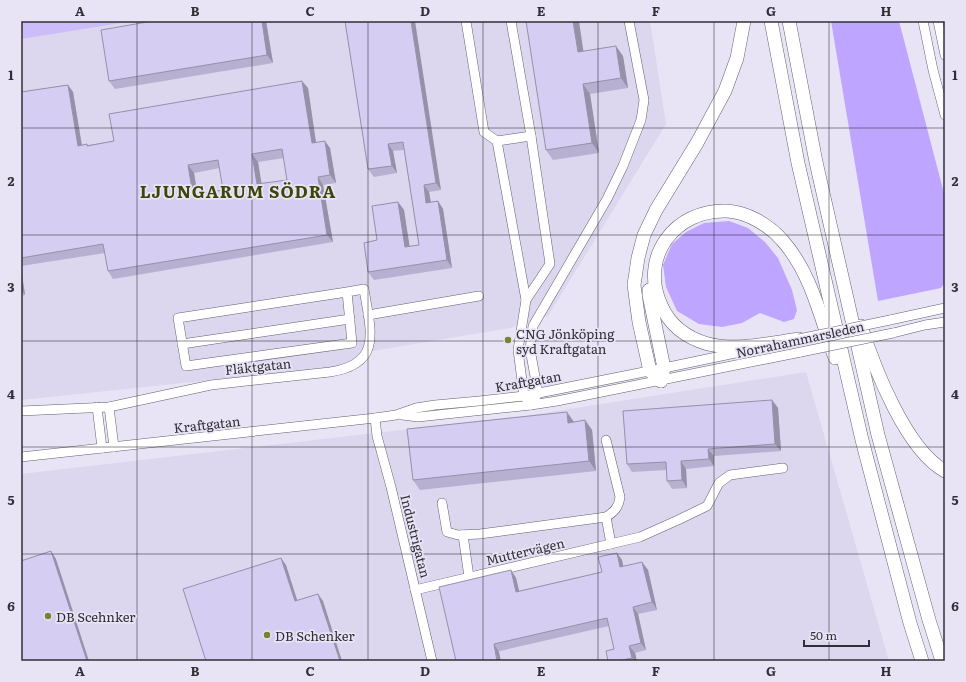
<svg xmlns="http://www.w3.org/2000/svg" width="966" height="682" font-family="Literata,serif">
<rect width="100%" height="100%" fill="#e8e4f6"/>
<g fill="#dcd6ef">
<polygon points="21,21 650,21 666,124 548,316 510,328 360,353 354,359 344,366 21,400"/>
<polygon points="806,372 889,661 21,661 21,474 531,415"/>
</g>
<polygon fill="#ccbcfa" points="21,21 133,21 21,39"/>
<g fill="#bea5ff">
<polygon points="831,21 899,21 945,197 945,282 941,288 878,301"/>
<polygon points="729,221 748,228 765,242 778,258 792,290 797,310 794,319 784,322 760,313 742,323 722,327 699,324 677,311 666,287 663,265 672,244 686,232 704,223"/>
</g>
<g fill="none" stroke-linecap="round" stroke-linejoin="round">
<defs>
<g id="minor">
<polyline points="466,21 484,132 497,141 526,300"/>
<polyline points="511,21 531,136 550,264 526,300 518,350 524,396 527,399"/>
<polyline points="923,21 933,70 945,115"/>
<polyline points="938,21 945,55"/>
<polyline points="497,141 531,136"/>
<polyline points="368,315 479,296"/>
<polyline points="890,320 945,308"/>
<polyline points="893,333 925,325 945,322"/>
<polyline points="182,344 350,319"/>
<polyline points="531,405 538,393 530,349 533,326 607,199 623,166 641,120 644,100 629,21"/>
<polyline points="97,407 102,448"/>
<polyline points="109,407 114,447"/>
<path d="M21,411L109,407L211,385L330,372C384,364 370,329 364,289L347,292L178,318L186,366L352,343L347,292"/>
<polyline points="402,415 418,417 531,405 557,401 801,352"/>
<polyline points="375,418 377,436 391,487 432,661"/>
<path d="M606,440L620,497C619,507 614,512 606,517L611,544"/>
<polyline points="21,457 375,418 396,415 416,408 435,405 479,401 524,396 664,368 745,351"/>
<polyline points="442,503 447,532 458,535 480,534 606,517"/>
<polyline points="463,535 469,577"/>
<polyline points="415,590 640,537 678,520 707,506 719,483 730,475 783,468"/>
</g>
<g id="highway">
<polyline points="771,21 798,163 862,440 910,623 922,661"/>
<polyline points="789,21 816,162 878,435 929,620 942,661"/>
<polyline points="649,290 649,295 664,368 661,381"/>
<path d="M861,326C874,367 906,450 945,471"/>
<path d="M799,339C770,343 737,351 708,344C687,338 670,326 661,305C639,257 675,209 727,211C747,212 769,225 782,240C811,272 821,319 835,358"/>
<polyline points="661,381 650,371 639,322 634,285 638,258 644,235 656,210 697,143 725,91 737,58 744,21"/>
</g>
</defs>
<use href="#minor" stroke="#635f6f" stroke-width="10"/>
<use href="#highway" stroke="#635f6f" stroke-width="14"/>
<use href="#minor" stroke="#fff" stroke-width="9"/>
<use href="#highway" stroke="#fff" stroke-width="13"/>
<defs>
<g id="minor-bridge">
<polyline points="799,339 890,320"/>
<polyline points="801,352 893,333"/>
</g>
</defs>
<use href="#minor-bridge" stroke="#635f6f" stroke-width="10" stroke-linecap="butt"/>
<use href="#minor-bridge" stroke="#fff" stroke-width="9"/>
</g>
<g fill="#b8b0d0" fill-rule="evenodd">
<polygon points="266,21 273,63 115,89 109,81"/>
<polygon points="345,21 441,190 429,192 431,202 438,201 443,209 452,268 374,280 368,272 377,240 398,202 404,210 409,247 419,245 404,150 393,151 397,173 374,177 368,169"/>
<polygon points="584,51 623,56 628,88 590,94 599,153 553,160 546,150"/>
<path d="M68,85L73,92L82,145H88L114,141L308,88L316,142L330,148L336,183L323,185L333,242L113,279L108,271L105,253L21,266V92ZM284,158L287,180L261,184L258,162ZM220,168L223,190L197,194L194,173Z"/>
<polygon points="21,268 25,295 21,296"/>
<polygon points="772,400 778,408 781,451 714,456 714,466 686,469 687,488 672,489 667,481 666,470 632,472 627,464"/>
<polygon points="585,420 592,430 596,471 420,490 413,480 574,422"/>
<polygon points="617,553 622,560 623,567 642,562 648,570 657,610 638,614 646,650 635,653 637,661 608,661 614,649 609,626 456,661 511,570 516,578 519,591 602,572"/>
</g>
<g fill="#9690a9">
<polygon points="262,21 266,21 273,63 267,55"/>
<polygon points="411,21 415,21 441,190 436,183"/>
<polygon points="573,21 579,21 585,62 578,52"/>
<polygon points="616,46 623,56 628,88 621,78"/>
<polygon points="302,81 308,88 317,150 312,143"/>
<polygon points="583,84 590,94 599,153 592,143"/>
<polygon points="68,85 73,92 83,153 78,146"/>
<polygon points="325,141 330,148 336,183 330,175"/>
<polygon points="388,144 393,151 397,173 392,166"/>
<polygon points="252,154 258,162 263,192 257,184"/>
<polygon points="188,165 194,173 199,203 193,195"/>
<polygon points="318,177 323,185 333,242 327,235"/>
<polygon points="424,185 429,192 432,210 426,203"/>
<polygon points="438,201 443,209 452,268 447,260"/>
<polygon points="398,202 404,210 411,255 405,247"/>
<polygon points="21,268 25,295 21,289"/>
<polygon points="772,400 778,408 781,451 775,444"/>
<polygon points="567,412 574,422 575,433 568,423"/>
<polygon points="585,420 592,430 596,471 589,461"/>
<polygon points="708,449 714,456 714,466 709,459"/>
<polygon points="681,461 686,469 687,488 682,480"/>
<polygon points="51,551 56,559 89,661 87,661"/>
<polygon points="617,553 622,560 625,575 620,567"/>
<polygon points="281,558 286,565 300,609 295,601"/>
<polygon points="642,562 648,570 657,610 652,602"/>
<polygon points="511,570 516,578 521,599 516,592"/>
<polygon points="318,594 323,601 342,661 340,661"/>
<polygon points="633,607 638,614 646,650 641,643"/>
<polygon points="494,644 499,652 501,661 497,661"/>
<polygon points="629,646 635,653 637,661 634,661 632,658"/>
</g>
<g fill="#d6cdf2" stroke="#9690a9" fill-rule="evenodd">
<polygon points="153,21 262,21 267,55 109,81 101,30"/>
<polygon points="345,21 411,21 436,183 424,185 426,203 438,201 447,260 368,272 364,243 377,240 372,206 398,202 405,247 419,245 403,142 388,144 392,166 368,169"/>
<polygon points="526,21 573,21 578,52 616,46 621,78 583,84 592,143 546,150"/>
<path d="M302,81L312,143L325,141L330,175L318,177L327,235L108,271L103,244L21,258V92L68,85L78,146L87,144V146L114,141L109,114ZM282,149L287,180L257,184L252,154ZM218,160L223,190L193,195L188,165Z"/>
<polygon points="772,400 775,444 708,449 709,459 681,461 682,480 667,481 666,462 627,464 623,411"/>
<polygon points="567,412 568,423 585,420 589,461 413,480 407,429"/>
<polygon points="51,551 87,661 21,661 21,561"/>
<polygon points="617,553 620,567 642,562 652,602 633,607 641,643 629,646 632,658 618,661 608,661 606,651 614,649 607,618 494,644 497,661 456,661 439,587 511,570 516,592 602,572 598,557"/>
<polygon points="281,558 295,601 318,594 340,661 206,661 183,589"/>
</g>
<path fill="none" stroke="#312f36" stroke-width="1" stroke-opacity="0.55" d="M137,21V661M252,21V661M368,21V661M483,21V661M598,21V661M714,21V661M829,21V661M21,128H945M21,235H945M21,341H945M21,447H945M21,554H945"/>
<g fill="#788330" stroke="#e8e4f6" stroke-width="1.5">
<circle cx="508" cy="340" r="4"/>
<circle cx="48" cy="616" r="4"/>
<circle cx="267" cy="635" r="4"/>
</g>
<g text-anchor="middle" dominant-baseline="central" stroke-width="3.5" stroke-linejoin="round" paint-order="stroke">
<g font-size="13" fill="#312f36" stroke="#e8e4f6" text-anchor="start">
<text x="516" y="333">CNG Jönköping<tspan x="516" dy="15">syd Kraftgatan</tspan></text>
<text x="56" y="616">DB Scehnker</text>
<text x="275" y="635">DB Schenker</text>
</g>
<g font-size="13" fill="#312f36" stroke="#e8e4f6">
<text transform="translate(800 339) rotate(-12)">Norrahammarsleden</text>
<text transform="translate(258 366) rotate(-6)">Fläktgatan</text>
<text transform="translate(528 381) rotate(-10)">Kraftgatan</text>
<text transform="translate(207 424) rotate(-6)">Kraftgatan</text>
<text transform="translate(416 536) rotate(76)">Industrigatan</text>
<text transform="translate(525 551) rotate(-13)">Muttervägen</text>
</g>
<g font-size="17" font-weight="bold" letter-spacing="1" fill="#3e4507" stroke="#e8e4f6">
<text x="238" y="190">LJUNGARUM SÖDRA</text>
</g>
</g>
<rect width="966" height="682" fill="none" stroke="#e8e4f6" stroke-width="44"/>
<path d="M804 640v6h65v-6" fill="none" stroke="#312f36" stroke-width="2"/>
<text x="810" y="640" font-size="12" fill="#312f36" stroke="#e8e4f6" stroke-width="3" paint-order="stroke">50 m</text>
<rect x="22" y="22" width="922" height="638" fill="none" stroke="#312f36" stroke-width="1.5"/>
<g font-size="13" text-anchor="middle" font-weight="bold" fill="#312f36">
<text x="80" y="16">A</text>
<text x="195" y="16">B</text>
<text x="310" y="16">C</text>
<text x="425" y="16">D</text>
<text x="541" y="16">E</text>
<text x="656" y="16">F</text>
<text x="771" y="16">G</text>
<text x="886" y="16">H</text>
<text x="11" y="80">1</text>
<text x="955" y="80">1</text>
<text x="11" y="186">2</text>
<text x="955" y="186">2</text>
<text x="11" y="292">3</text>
<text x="955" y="292">3</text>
<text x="11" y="399">4</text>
<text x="955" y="399">4</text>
<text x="11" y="505">5</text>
<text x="955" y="505">5</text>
<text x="11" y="611">6</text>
<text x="955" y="611">6</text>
<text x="80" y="676">A</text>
<text x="195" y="676">B</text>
<text x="310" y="676">C</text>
<text x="425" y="676">D</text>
<text x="541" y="676">E</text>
<text x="656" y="676">F</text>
<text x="771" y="676">G</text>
<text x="886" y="676">H</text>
</g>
</svg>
